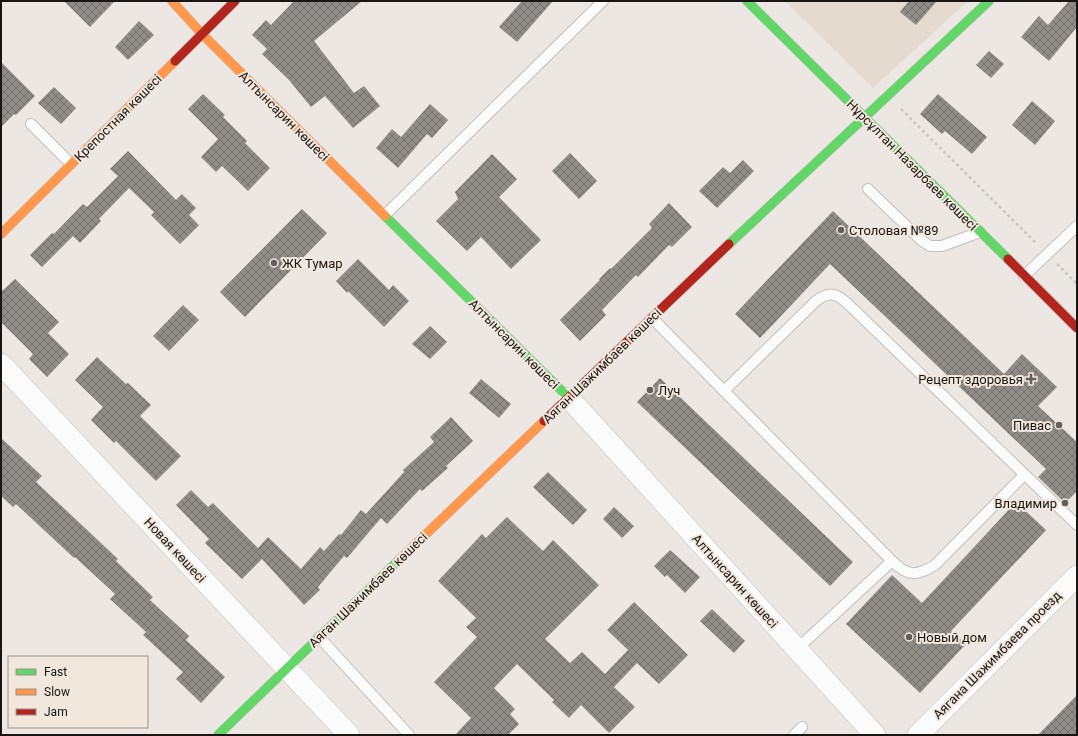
<svg xmlns="http://www.w3.org/2000/svg" width="1078" height="736" font-family="Roboto,sans-serif">
<defs>
<pattern id="building-cross-hatch" width="8" height="8" patternUnits="userSpaceOnUse"><rect width="8" height="8" fill="#908c88"/><path d="M0 0l8 8M0 8l8-8" fill="none" stroke="#75716e"/></pattern>
</defs>
<rect width="100%" height="100%" fill="#ece7e2"/>
<polygon fill="#e4dad0" points="785,1 968,1 873,88"/>
<g fill="url(#building-cross-hatch)">
<polygon points="64,1 115,1 90,27"/>
<polygon points="294,1 362,1 314,41 354,93 364,86 380,106 353,128 325,96 311,107 289,80 262,54 267,49 252,35 266,20 271,25"/>
<polygon points="522,1 553,1 517,42 499,27"/>
<polygon points="909,1 937,1 916,25 900,12"/>
<polygon points="1069,1 1077,1 1077,27 1049,61 1021,37 1039,16 1048,25"/>
<polygon points="139,21 154,35 128,60 115,47"/>
<polygon points="989,51 1004,64 991,78 976,65"/>
<polygon points="1,62 35,96 16,115 14,114 1,127"/>
<polygon points="54,87 76,108 61,124 38,103"/>
<polygon points="203,94 225,115 223,117 247,141 245,143 270,168 248,191 222,166 216,172 201,157 218,139 188,109"/>
<polygon points="938,94 987,137 972,154 945,131 942,134 920,114"/>
<polygon points="1032,101 1055,121 1035,145 1012,125"/>
<polygon points="430,104 448,120 432,138 427,134 398,168 376,148 392,129 401,137"/>
<polygon points="128,151 176,200 182,194 196,208 189,215 199,225 180,244 151,215 154,212 129,188 99,219 101,221 80,243 73,236 42,267 30,255 52,233 54,234 83,204 87,207 118,176 110,169"/>
<polygon points="570,153 597,181 579,199 552,171"/>
<polygon points="492,154 517,179 499,197 541,240 511,269 481,237 467,251 436,221 458,199 455,192"/>
<polygon points="743,160 754,171 717,208 699,191 723,167 730,173"/>
<polygon points="669,203 692,227 672,247 669,245 638,277 636,275 602,310 606,315 580,341 560,320 600,280 599,279 610,268 611,269 652,228 649,224"/>
<polygon points="302,209 327,233 245,317 220,292"/>
<polygon points="833,211 1004,374 1022,354 1057,387 1038,406 1077,442 1077,491 1065,503 1038,477 1046,469 830,264 760,338 735,314"/>
<polygon points="358,259 389,290 393,285 409,301 384,327 348,291 347,293 336,281"/>
<polygon points="15,279 59,322 48,333 69,354 47,377 29,359 33,354 1,322 1,292"/>
<polygon points="183,305 199,320 169,351 153,336"/>
<polygon points="430,326 447,342 430,359 412,344"/>
<polygon points="97,357 126,384 128,383 151,405 140,416 181,456 156,481 116,441 114,443 91,420 103,407 75,380"/>
<polygon points="660,378 853,562 830,586 637,402"/>
<polygon points="481,379 511,404 499,418 469,393"/>
<polygon points="451,417 473,441 446,466 448,468 422,491 420,489 387,524 381,518 347,558 344,556 318,587 320,590 304,605 262,559 242,579 205,543 209,539 176,505 191,490 208,507 213,503 258,548 268,537 301,569 320,547 324,551 339,534 341,535 361,510 366,514 404,472 403,470 434,442 430,437"/>
<polygon points="1,438 42,476 36,482 118,559 116,561 153,597 150,600 189,636 186,640 225,677 201,703 176,679 183,672 143,635 146,632 110,599 115,594 75,557 74,558 16,504 13,507 1,496"/>
<polygon points="548,472 587,510 573,525 533,487"/>
<polygon points="1016,502 1046,530 951,631 966,644 920,693 846,624 892,575 922,603"/>
<polygon points="614,507 634,526 622,538 603,519"/>
<polygon points="507,517 543,551 553,540 599,585 545,639 570,663 582,652 605,674 628,650 607,630 634,602 688,655 659,684 637,663 614,687 635,707 609,733 581,705 569,718 552,702 554,700 517,664 494,688 515,709 510,714 519,724 508,735 455,735 471,718 434,682 477,637 466,627 476,618 438,581 482,534 486,538"/>
<polygon points="670,550 700,577 685,593 667,575 665,577 654,566"/>
<polygon points="712,609 745,641 734,653 700,621"/>
<polygon points="1077,695 1077,735 1038,735"/>
</g>
<g fill="none" stroke-linecap="round" stroke-linejoin="round">
<defs>
<g id="lane">
<polyline points="31,124 71,164"/>
<polyline points="868,189 922,241 930,246 942,246 980,232"/>
<polyline points="385,215 603,1"/>
<polyline points="1024,276 1077,226"/>
<path d="M652,318L892,561C908,577 917,576 935,565L1024,475"/>
<path d="M724,391L816,301C829,291 836,293 848,304L1077,525"/>
<polyline points="319,637 409,735"/>
<polyline points="797,649 892,561"/>
<polyline points="794,735 802,727"/>
</g>
<g id="street">
<polyline points="1,364 349,735"/>
<polyline points="569,398 875,735"/>
<polyline points="918,735 1077,576"/>
</g>
<g id="fast">
<polyline points="747,1 1008,259"/>
<polyline points="385,216 569,398"/>
<polyline points="729,244 989,1"/>
<polyline points="218,735 399,560"/>
</g>
<g id="slow">
<polyline points="172,1 202,34 385,216"/>
<polyline points="1,234 175,61"/>
<polyline points="399,560 544,421"/>
</g>
<g id="jam">
<polyline points="175,61 235,1"/>
<polyline points="1008,259 1077,328"/>
<polyline points="544,421 729,244"/>
</g>
</defs>
<use href="#lane" stroke="#c3bfbc" stroke-width="12"/>
<use href="#street" stroke="#c3bfbc" stroke-width="22"/>
<use href="#fast" stroke="#c3bfbc" stroke-width="10"/>
<use href="#slow" stroke="#c3bfbc" stroke-width="10"/>
<use href="#jam" stroke="#c3bfbc" stroke-width="10"/>
<g stroke="#c8c6c5" stroke-width="2.5" stroke-dasharray="3 3" stroke-linecap="butt">
<polyline points="901,109 1037,244"/>
<polyline points="1057,264 1077,284"/>
</g>
<use href="#lane" stroke="#fcfbfb" stroke-width="10"/>
<use href="#street" stroke="#fcfbfb" stroke-width="21"/>
<use href="#fast" stroke="#63d668" stroke-width="9"/>
<use href="#slow" stroke="#ff974d" stroke-width="9"/>
<use href="#jam" stroke="#b3261e" stroke-width="9"/>
</g>
<g fill="#625e5b" stroke="#f1e7dd" stroke-width="1.5">
<circle cx="841" cy="230" r="4"/>
<circle cx="274" cy="263" r="4"/>
<path d="M1029 373h4v4h4v4h-4v4h-4v-4h-4v-4h4z"/>
<circle cx="650" cy="390" r="4"/>
<circle cx="1059" cy="425" r="4"/>
<circle cx="1065" cy="503" r="4"/>
<circle cx="909" cy="637" r="4"/>
</g>
<g text-anchor="middle" dominant-baseline="central" stroke-width="4" stroke-linejoin="round" paint-order="stroke">
<g font-size="13" fill="#181512" stroke="#f1e7dd">
<text transform="translate(284 116) rotate(45)">Алтынсарин көшесі</text>
<text transform="translate(118 118) rotate(-45)">Крепостная көшесі</text>
<text transform="translate(912 165) rotate(45)">Нұрсұлтан Назарбаев көшесі</text>
<text transform="translate(514 344) rotate(45)">Алтынсарин көшесі</text>
<text transform="translate(602 366) rotate(-44)">Аяган Шажимбаев көшесі</text>
<text transform="translate(175 550) rotate(47)">Новая көшесі</text>
<text transform="translate(735 581) rotate(48)">Алтынсарин көшесі</text>
<text transform="translate(368 590) rotate(-44)">Аяган Шажимбаев көшесі</text>
<text transform="translate(997 655) rotate(-45)">Аягана Шажимбаева проезд</text>
</g>
<g font-size="13" fill="#181512" stroke="#f1e7dd" text-anchor="start">
<text x="849" y="230">Столовая №89</text>
<text x="282" y="263">ЖК Тумар</text>
<text x="1023" y="379" text-anchor="end">Рецепт здоровья</text>
<text x="658" y="390">Луч</text>
<text x="1051" y="425" text-anchor="end">Пивас</text>
<text x="1057" y="503" text-anchor="end">Владимир</text>
<text x="917" y="637">Новый дом</text>
</g>
</g>
<rect width="1078" height="736" fill="none" stroke="#181512" stroke-width="4"/>
<rect x="8" y="656" width="140" height="72" fill="#f1e7dd" stroke="#9a938c"/>
<rect x="16" y="669" width="20" height="6" fill="#63d668" stroke="#9a938c"/>
<text x="44" y="676" font-size="12" fill="#181512">Fast</text>
<rect x="16" y="689" width="20" height="6" fill="#ff974d" stroke="#9a938c"/>
<text x="44" y="696" font-size="12" fill="#181512">Slow</text>
<rect x="16" y="709" width="20" height="6" fill="#b3261e" stroke="#9a938c"/>
<text x="44" y="716" font-size="12" fill="#181512">Jam</text>
</svg>
